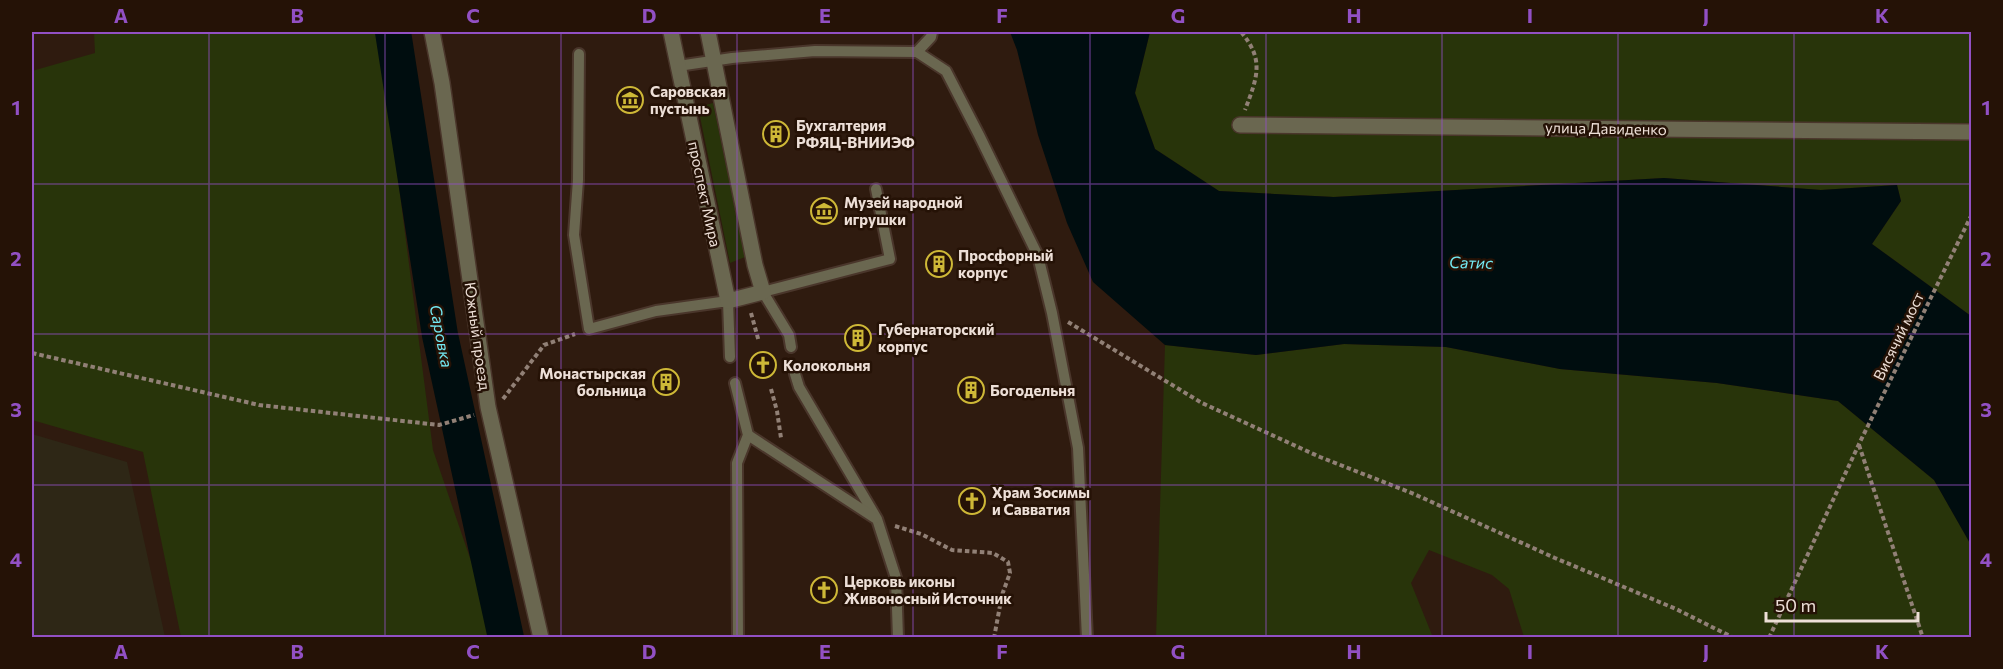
<svg xmlns="http://www.w3.org/2000/svg" width="2003" height="669" font-family="Commissioner,sans-serif">
<rect width="100%" height="100%" fill="#2f1b0f"/>
<polygon fill="#2e2716" points="32,434 127,462 165,637 32,637"/>
<g fill="#28340a">
<polygon points="94,32 379,32 433,450 497,637 181,637 143,452 32,420 32,71 95,53"/>
<polygon points="1150,32 1971,32 1971,316 1872,244 1901,201 1897,185 1821,190 1664,178 1334,197 1219,191 1155,149 1135,93"/>
<polygon points="713,103 745,257 730,263 698,107"/>
<polygon points="1344,344 1446,347 1560,369 1717,383 1838,401 1934,480 1971,545 1971,637 1524,637 1509,589 1492,575 1429,550 1411,583 1432,635 1435,637 1156,638 1165,345 1256,355"/>
</g>
<polygon fill="#000d0f" points="1010,32 1150,32 1135,93 1155,149 1219,191 1334,197 1664,178 1821,190 1897,185 1901,201 1872,244 1971,316 1971,545 1934,480 1838,401 1717,383 1560,369 1446,347 1344,344 1256,355 1165,345 1093,282 1067,223 1038,135 1017,50"/>
<g fill="none" stroke-linecap="round" stroke-linejoin="round">
<polyline stroke="#000d0f" stroke-width="36" points="393,32 440,335 506,638"/>
<defs>
<g id="service">
<polyline points="917,52 931,37 932,32"/>
<polyline points="579,54 578,180 574,235 589,329 656,311 728,301 730,357"/>
<polyline points="678,66 732,58 815,51 917,52 946,71 979,135 1038,256 1052,313 1078,448 1087,638"/>
<polyline points="791,347 789,335 763,292 890,259 876,189"/>
<polyline points="795,374 799,387 877,519 896,578 898,638"/>
<polyline points="735,383 748,435 737,463 738,638"/>
<polyline points="748,435 875,518"/>
</g>
<g id="minor">
<polyline points="432,32 442,83 488,407 541,638"/>
<polyline points="671,32 728,301 763,292 755,265 708,32"/>
<polyline points="1240,125 1972,132"/>
</g>
</defs>
<use href="#service" stroke="#4a362b" stroke-width="14"/>
<use href="#minor" stroke="#4a362b" stroke-width="18"/>
<g stroke="#918076" stroke-width="4" stroke-dasharray="4.5 3" stroke-linecap="butt">
<path d="M1241,32C1265,60 1257,78 1245,110"/>
<polyline points="751,313 759,342"/>
<polyline points="1068,322 1202,403 1320,457 1414,494 1555,558 1676,609 1734,638"/>
<polyline points="32,353 259,405 439,425 474,415"/>
<polyline points="771,389 777,411 781,438"/>
<polyline points="503,399 544,345 575,334"/>
<polyline points="1859,445 1923,638"/>
<polyline points="895,526 921,534 952,550 993,553 1008,562 1010,573 1002,595 994,638"/>
<polyline points="1769,638 1859,444 1972,214"/>
</g>
<use href="#service" stroke="#6a6750" stroke-width="10"/>
<use href="#minor" stroke="#6a6750" stroke-width="15"/>
</g>
<path fill="none" stroke="#9250c4" stroke-width="1.5" stroke-opacity="0.55" d="M209,32V638M385,32V638M561,32V638M737,32V638M913,32V638M1090,32V638M1266,32V638M1442,32V638M1618,32V638M1794,32V638M32,184H1972M32,334H1972M32,485H1972"/>
<defs>
<symbol id="museum-ring" viewBox="-11 -11 22 22"><circle r="9.5" fill="#251206" stroke="#ceb837" stroke-width="1.5"/><path d="M0-6L6-3V-2H-6V-3ZM-5-1h2V3h-2ZM-1-1h2V3h-2ZM3-1h2V3H3ZM-6 4H6V6H-6Z" fill="#ceb837"/></symbol>
<symbol id="building-ring" viewBox="-11 -11 22 22"><circle r="9.5" fill="#251206" stroke="#ceb837" stroke-width="1.5"/><path d="M-4-6H4V6H1V3H-1V6H-4ZM-2.5-4.3h1.7v1.8h-1.7ZM.8-4.3h1.7v1.8H.8ZM-2.5-1h1.7V.8h-1.7ZM.8-1h1.7V.8H.8Z" fill="#ceb837"/></symbol>
<symbol id="church-ring" viewBox="-11 -11 22 22"><circle r="9.5" fill="#251206" stroke="#ceb837" stroke-width="1.5"/><path d="M-1.2-6h2.4v3.5h3.3v2.4h-3.3V6h-2.4V-.1h-3.3v-2.4h3.3Z" fill="#ceb837"/></symbol>
</defs>
<g fill-rule="evenodd">
<use href="#museum-ring" x="615" y="85" width="30" height="30"/>
<use href="#building-ring" x="761" y="119" width="30" height="30"/>
<use href="#museum-ring" x="809" y="196" width="30" height="30"/>
<use href="#building-ring" x="924" y="249" width="30" height="30"/>
<use href="#building-ring" x="843" y="323" width="30" height="30"/>
<use href="#church-ring" x="748" y="350" width="30" height="30"/>
<use href="#building-ring" x="651" y="367" width="30" height="30"/>
<use href="#building-ring" x="956" y="375" width="30" height="30"/>
<use href="#church-ring" x="957" y="486" width="30" height="30"/>
<use href="#church-ring" x="809" y="575" width="30" height="30"/>
</g>
<g text-anchor="middle" dominant-baseline="central" stroke-width="5" stroke-linejoin="round" paint-order="stroke">
<g font-size="15" font-weight="bold" fill="#eddfd7" stroke="#251206" text-anchor="start">
<text x="650" y="91">Саровская<tspan x="650" dy="17">пустынь</tspan></text>
<text x="796" y="125">Бухгалтерия<tspan x="796" dy="17">РФЯЦ-ВНИИЭФ</tspan></text>
<text x="844" y="202">Музей народной<tspan x="844" dy="17">игрушки</tspan></text>
<text x="958" y="255">Просфорный<tspan x="958" dy="17">корпус</tspan></text>
<text x="878" y="329">Губернаторский<tspan x="878" dy="17">корпус</tspan></text>
<text x="783" y="365">Колокольня</text>
<text x="646" y="373" text-anchor="end">Монастырская<tspan x="646" dy="17">больница</tspan></text>
<text x="990" y="390">Богодельня</text>
<text x="992" y="492">Храм Зосимы<tspan x="992" dy="17">и Савватия</tspan></text>
<text x="844" y="581">Церковь иконы<tspan x="844" dy="17">Живоносный Источник</tspan></text>
</g>
<g font-size="15" fill="#eddfd7" stroke="#251206">
<text transform="translate(1606 128) rotate(1)">улица Давиденко</text>
<text transform="translate(705 194) rotate(78)">проспект Мира</text>
<text transform="translate(478 336) rotate(82)">Южный проезд</text>
<text transform="translate(1898 336) rotate(-64)">Висячий мост</text>
</g>
<g font-size="16" font-style="italic" fill="#73e9f3" stroke="#251206">
<text transform="translate(1471 262) rotate(1)">Сатис</text>
<text transform="translate(442 336) rotate(79)">Саровка</text>
</g>
</g>
<rect width="2003" height="669" fill="none" stroke="#251206" stroke-width="66"/>
<path d="M1766 612v9h152v-9" fill="none" stroke="#eddfd7" stroke-width="3"/>
<text x="1775" y="612" font-size="18" fill="#eddfd7" stroke="#251206" stroke-width="4.5" paint-order="stroke">50 m</text>
<rect x="33" y="33" width="1937" height="603" fill="none" stroke="#9250c4" stroke-width="2"/>
<g font-size="20" text-anchor="middle" font-weight="bold" fill="#9250c4">
<text x="121" y="23">A</text>
<text x="297" y="23">B</text>
<text x="473" y="23">C</text>
<text x="649" y="23">D</text>
<text x="825" y="23">E</text>
<text x="1002" y="23">F</text>
<text x="1178" y="23">G</text>
<text x="1354" y="23">H</text>
<text x="1530" y="23">I</text>
<text x="1706" y="23">J</text>
<text x="1882" y="23">K</text>
<text x="16" y="115">1</text>
<text x="1986" y="115">1</text>
<text x="16" y="266">2</text>
<text x="1986" y="266">2</text>
<text x="16" y="417">3</text>
<text x="1986" y="417">3</text>
<text x="16" y="567">4</text>
<text x="1986" y="567">4</text>
<text x="121" y="659">A</text>
<text x="297" y="659">B</text>
<text x="473" y="659">C</text>
<text x="649" y="659">D</text>
<text x="825" y="659">E</text>
<text x="1002" y="659">F</text>
<text x="1178" y="659">G</text>
<text x="1354" y="659">H</text>
<text x="1530" y="659">I</text>
<text x="1706" y="659">J</text>
<text x="1882" y="659">K</text>
</g>
</svg>
